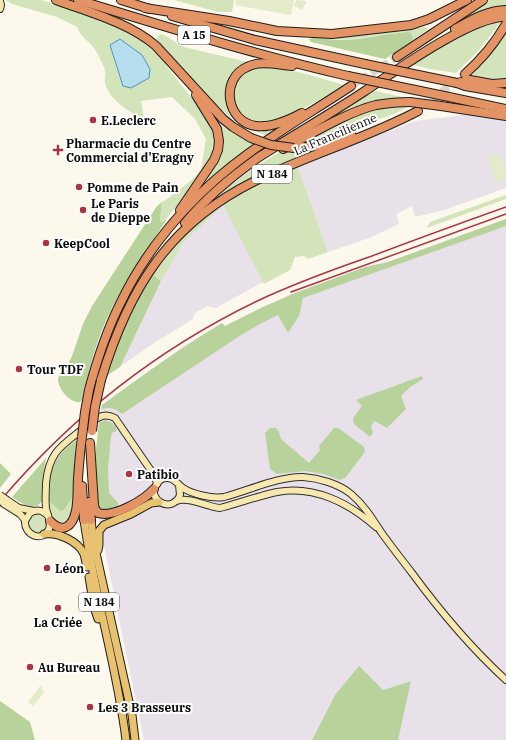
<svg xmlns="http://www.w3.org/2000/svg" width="506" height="740" font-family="'IBM Plex Serif',serif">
<rect width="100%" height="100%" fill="#fdf8ec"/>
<g fill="#e8e1ea">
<polygon points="471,114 506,120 506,188 444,210 415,217 412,206 396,214 399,222 397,225 369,238 328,252 298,167 415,121"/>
<polygon points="223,204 263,282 216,308 207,306 195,313 193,319 151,345 120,367 151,300 173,259 183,243"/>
<polygon points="506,219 506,740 394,740 410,681 383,690 335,695 312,740 144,740 96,507 95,458 102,405 184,346 222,323 225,326 263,307 295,293 365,267 388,262"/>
</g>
<g fill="#d3e3ba">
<path d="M6,0H42L110,23L131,33L156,53L205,115L213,130L215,144L212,157L197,180L167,218L162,222L160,221L162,202L170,197L193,179L201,170L206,139L195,119L172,97L141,101L144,118L141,119C128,110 109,100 105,83C104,79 106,74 105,70C103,64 99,57 96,51C91,42 80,37 77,27L57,17L12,4Z"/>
<polygon points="174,0 234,0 232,12 218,12"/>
<path d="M489,0H506V6C489,4 472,15 458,22L457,21Z"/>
<polygon points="500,23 480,49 456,73 430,69 410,64 476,28 486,25"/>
<path d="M425,27L428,29L412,41L413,39L407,32C375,34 347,44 313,37H347Z"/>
<polygon points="506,33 506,78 491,79 471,76 483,64"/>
<path d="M160,34C172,37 174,43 184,47L247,62C224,75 220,94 231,118C203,95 180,66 156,39Z"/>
<path d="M256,67C286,66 316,77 344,85C320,99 288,121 260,121C240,120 228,99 237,81C240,74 249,70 256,67Z"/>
<polygon points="371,90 411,99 401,99 316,127"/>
<path d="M390,106H409C394,115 379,119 362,125C344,131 324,139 305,141C332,127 359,112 390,106Z"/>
<polygon points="222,126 238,136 256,144 232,161 197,192 216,164 220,127"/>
<polygon points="245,127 275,128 275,130 267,136"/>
<path d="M322,149L224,194H221C227,186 272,154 282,152C286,151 291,152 295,152C304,153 313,151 322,149Z"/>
<polygon points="298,167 328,252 308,259 304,256 295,257 290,270 264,284 223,205 183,243 161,281 153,275 179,240 210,213 258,183"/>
<polygon points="506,195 506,199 427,228 430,222"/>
<polygon points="73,497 72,510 69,521 62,525 54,521 48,509 49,509 49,501 59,510 64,510"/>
<circle cx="38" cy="523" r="10"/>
</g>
<g fill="#b8d29b">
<path d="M408,32L411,33L413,39L412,41L385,59L311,42L309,39C315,36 332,40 340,40C363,40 385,33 408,32Z"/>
<path d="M162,202L160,221L162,222L167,219C141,258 114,296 98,341C91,360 87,380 82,400L80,402C70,404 57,388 58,378L68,364L72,356L83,324L92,306L157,206Z"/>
<path d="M506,219V226L303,298L299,316L288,333L278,315L260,324L238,337L122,414C115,408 110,407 101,409L102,405C141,376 181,348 222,323L225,326L263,307L295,293L365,267L388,262Z"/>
<path d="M153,275L161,281L120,367L108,375C117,341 133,305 153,275Z"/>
<polygon points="422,376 423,379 410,387 401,396 406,409 387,428 375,421 371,426 373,433 370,437 354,424 353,418 362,406 356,400"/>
<path d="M105,420L112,423L116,427V432H113L111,436L108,469L109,493L118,503V509C113,509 104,512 100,509C90,501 97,438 99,423Z"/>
<polygon points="270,428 276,428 279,432 281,439 309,463 320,450 319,446 334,428 338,428 363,446 365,450 364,453 346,477 340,480 323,474 305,471 277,474 270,469 265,433"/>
<path d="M76,440L73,497L64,510L60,511L49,501C50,470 50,460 76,440Z"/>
<path d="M46,458C45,465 44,471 43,478C43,484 45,493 42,500C37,514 19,502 12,497Z"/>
<polygon points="0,463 11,474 0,488"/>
<polygon points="359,666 383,690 411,681 398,740 312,740 335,695"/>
<polygon points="0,701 30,722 35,740 0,740"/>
</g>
<g fill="#e3ebcb">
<polygon points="236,0 294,0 291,15 235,5"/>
<polygon points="296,0 307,1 302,10 294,6"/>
<polygon points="499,153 506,171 506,179 497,183 487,158"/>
<polygon points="40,686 42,687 44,693 33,706 28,702"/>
</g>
<polygon fill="#b7deef" stroke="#4697bd" points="120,39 142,55 150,69 149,78 131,88 123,86 110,45"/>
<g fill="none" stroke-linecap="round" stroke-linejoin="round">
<g stroke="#d9d5ca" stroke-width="8" stroke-dasharray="8 4" stroke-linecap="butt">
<polyline points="351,86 397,57"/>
<polyline points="423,107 465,74"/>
</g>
<defs>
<g id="secondary">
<polyline points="0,1 1,5 0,9"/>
<path d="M92,422C100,416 105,413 115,418L154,475L156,480L157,484"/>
<path d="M179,485L180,495C172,515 145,499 157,484C159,480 163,478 167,478C175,478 177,484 183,488C192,494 212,499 224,497C247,491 280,476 303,477C319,478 339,484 351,494C364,505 372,518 381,532C391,546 402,560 412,573C440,611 471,648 506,680"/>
<polyline points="7,500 19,508 34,511"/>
<path d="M176,501C190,496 206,507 220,508C239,503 258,496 277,492C314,485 349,503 376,527"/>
<polyline points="4,504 20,514 25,520"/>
<path d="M48,516C43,510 36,509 30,513L25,521C24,535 42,543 49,529C52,521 47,515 46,508C45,500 46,492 46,483C49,452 61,446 84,428"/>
</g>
<g id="primary">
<path d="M84,520C94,594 117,666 126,740"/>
<polyline points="91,520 94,544 132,715 135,740"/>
<path d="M44,534C58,532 78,541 84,554C85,558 86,563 87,567"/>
<polyline points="98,550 99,545 99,531 104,525 131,514 151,503 159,502"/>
<polyline points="89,577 94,607 98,619"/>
</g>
<g id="highway">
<path d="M56,0C89,12 130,23 156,46L223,119L233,127L251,138"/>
<path d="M78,0C167,27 256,55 348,76"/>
<polyline points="121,0 150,9"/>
<polyline points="145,8 229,21 277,31 332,34 411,25 429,19 467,0"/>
<polyline points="172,16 255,40 365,64"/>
<path d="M455,29C471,20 488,10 506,10"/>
<polyline points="397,57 483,0"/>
<path d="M292,66C278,65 260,60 247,67C220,79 226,122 256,126C272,128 289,120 302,113"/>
<path d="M465,74C482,59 495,43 506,24"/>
<polyline points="457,83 465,86 506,93"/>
<polyline points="457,83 470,80 492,84 506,83"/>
<polyline points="449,97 506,109"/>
<polyline points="441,106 506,116"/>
<polyline points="294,148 318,146 352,136"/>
<path d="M283,149C310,135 347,112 376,105C388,103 399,102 410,102"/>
<polyline points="180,210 214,160 218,150 219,141 217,129 196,95"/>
<path d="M185,223C206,198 232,176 259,157C294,135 330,114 365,91C394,72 473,15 506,17"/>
<path d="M101,380C128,291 167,225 253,182C307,155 365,139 418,111"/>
<path d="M89,390C97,360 106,332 120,304C145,251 186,202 232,166C269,136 312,112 351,86"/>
<path d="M90,443L94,505L95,509L98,513C114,518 144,500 154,489"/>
<polyline points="82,486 84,520"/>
<polyline points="89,502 91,520"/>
<path d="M50,521C55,526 60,530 66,527C80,521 77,490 78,478C79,464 80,451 82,437"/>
</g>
</defs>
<use href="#secondary" stroke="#2e2e2e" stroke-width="8"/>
<use href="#primary" stroke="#1d1d1d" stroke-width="9"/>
<use href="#highway" stroke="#1d1d1d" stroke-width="10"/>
<use href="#secondary" stroke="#f6e8af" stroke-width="6"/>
<use href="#primary" stroke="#e9c271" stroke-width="7"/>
<use href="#highway" stroke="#e49464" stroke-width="8"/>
<g stroke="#ab3443" stroke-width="1.5">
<polyline points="291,292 506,214"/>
<path d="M0,501C74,414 164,344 268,296C302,281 337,268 372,256C417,239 461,223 506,207"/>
</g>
<defs>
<g id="secondary-bridge">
<polyline points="0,495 7,500"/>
<polyline points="0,500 4,504"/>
</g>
<g id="highway-bridge">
<polyline points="365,64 457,83"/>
<polyline points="348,76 449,97"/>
<polyline points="410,102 441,106"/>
<polyline points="251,138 271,145 294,148"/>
<polyline points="92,431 95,407 101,380"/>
<polyline points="82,437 85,412 89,390"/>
</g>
</defs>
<use href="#secondary-bridge" stroke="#2e2e2e" stroke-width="8" stroke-linecap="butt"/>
<use href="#highway-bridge" stroke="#1d1d1d" stroke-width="10" stroke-linecap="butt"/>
<use href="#secondary-bridge" stroke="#f6e8af" stroke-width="6"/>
<use href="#highway-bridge" stroke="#e49464" stroke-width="8"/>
</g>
<g fill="#ab3443" stroke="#fff" stroke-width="1.5">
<circle cx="93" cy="120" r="4"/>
<path d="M56 144h4v4h4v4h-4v4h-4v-4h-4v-4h4z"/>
<circle cx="79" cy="187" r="4"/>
<circle cx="83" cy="210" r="4"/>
<circle cx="46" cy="243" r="4"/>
<circle cx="19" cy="369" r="4"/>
<circle cx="129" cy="474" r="4"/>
<circle cx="47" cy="568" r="4"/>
<circle cx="58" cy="608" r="4"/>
<circle cx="30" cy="667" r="4"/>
<circle cx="90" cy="707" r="4"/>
</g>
<g text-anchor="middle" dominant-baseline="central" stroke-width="4" stroke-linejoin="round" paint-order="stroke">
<g fill="#fff" stroke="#555" stroke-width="1">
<rect x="178" y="26" width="32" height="18" rx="3"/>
<rect x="252" y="165" width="40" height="18" rx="3"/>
<rect x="79" y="593" width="40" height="18" rx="3"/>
</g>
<g font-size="11" font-weight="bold" fill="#0c0c0c">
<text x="194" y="35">A 15</text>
<text x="272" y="174">N 184</text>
<text x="99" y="602">N 184</text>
</g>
<g font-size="12" font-weight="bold" fill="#0c0c0c" stroke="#fff" text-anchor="start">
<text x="101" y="120">E.Leclerc</text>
<text x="66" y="143">Pharmacie du Centre<tspan x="66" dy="14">Commercial d'Eragny</tspan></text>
<text x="87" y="187">Pomme de Pain</text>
<text x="91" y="203">Le Paris<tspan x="91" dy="14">de Dieppe</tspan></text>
<text x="54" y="243">KeepCool</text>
<text x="27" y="369">Tour TDF</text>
<text x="137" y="474">Patibio</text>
<text x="55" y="568">Léon</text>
<text x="58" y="622" text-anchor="middle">La Criée</text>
<text x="38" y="667">Au Bureau</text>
<text x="98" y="707">Les 3 Brasseurs</text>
</g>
<g font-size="12" fill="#0c0c0c" stroke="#fff">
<text transform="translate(335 134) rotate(-23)">La Francilienne</text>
</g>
</g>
</svg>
